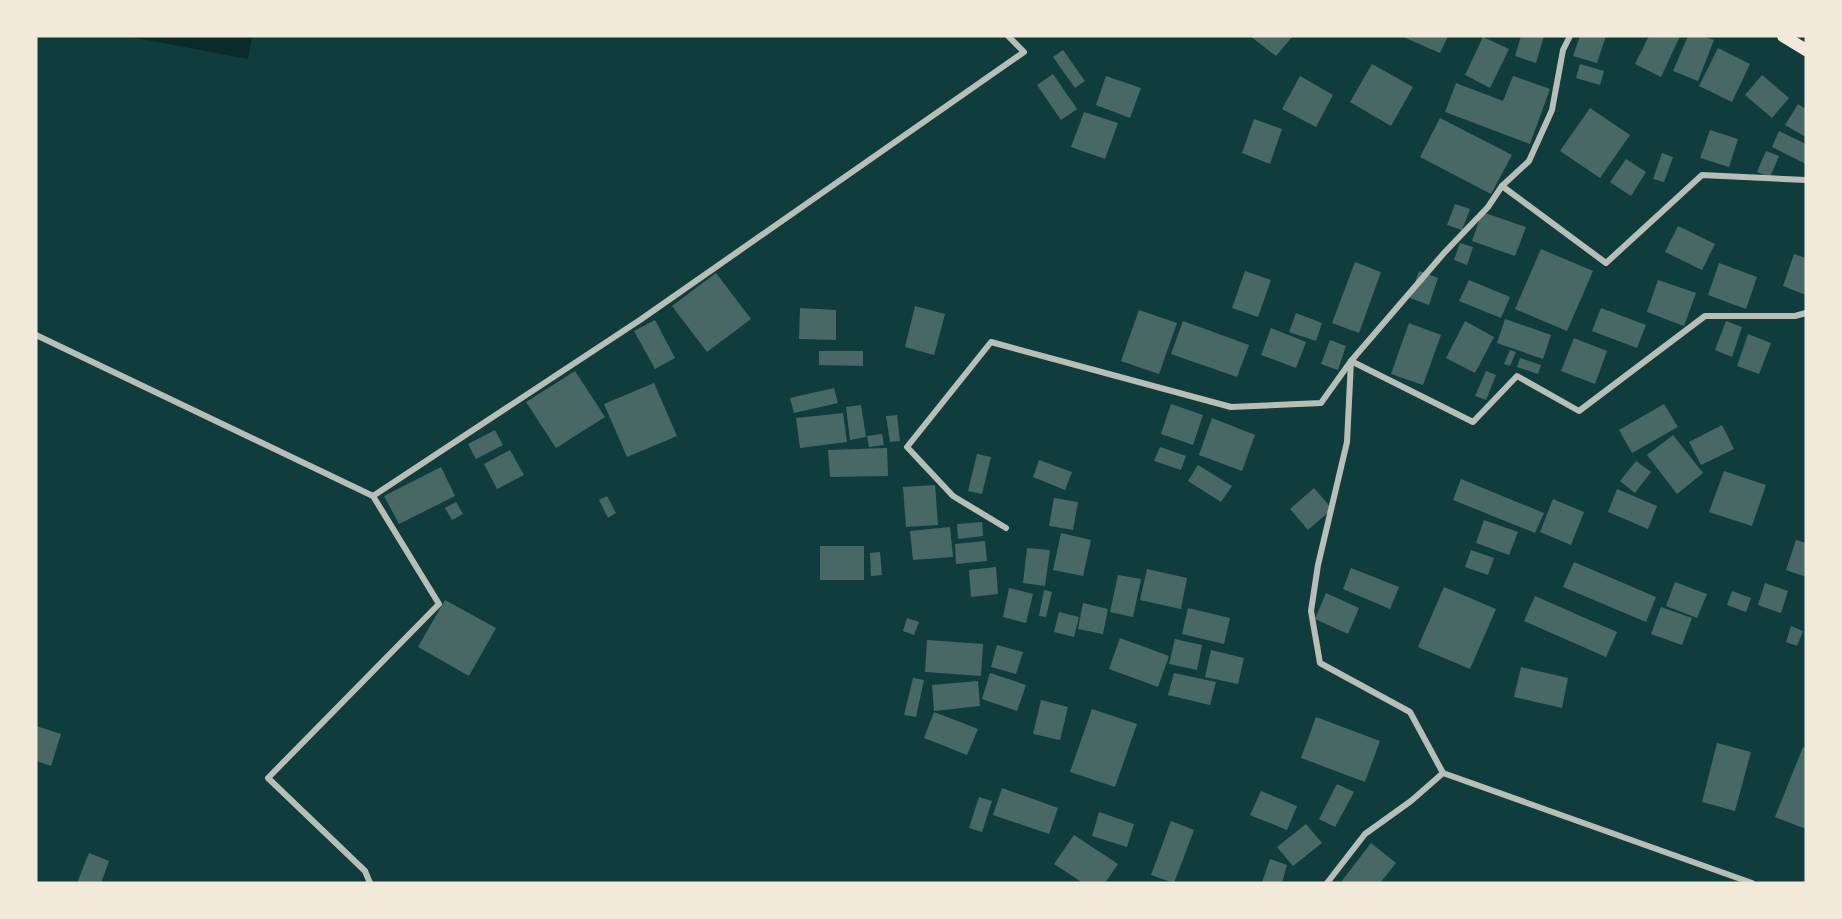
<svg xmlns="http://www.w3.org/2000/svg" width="1842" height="919" font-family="Helvetica,sans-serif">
<rect width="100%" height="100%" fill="#0f3d3e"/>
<polygon fill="#0a2a2b" points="126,36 252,36 248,59"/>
<g fill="#486865">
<polygon points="1250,36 1291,36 1292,37 1276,56"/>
<polygon points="1401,36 1448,36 1440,53"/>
<polygon points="1521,36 1544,36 1536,63 1515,56"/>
<polygon points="1580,36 1606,36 1597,63 1573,56"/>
<polygon points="1649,36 1680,36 1661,77 1635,64"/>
<polygon points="1688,36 1703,36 1714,40 1698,81 1673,71"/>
<polygon points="1483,37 1509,49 1490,88 1465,75"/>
<polygon points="1718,48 1750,64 1732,102 1699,86"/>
<polygon points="1063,50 1085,81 1075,88 1053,57"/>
<polygon points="1372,64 1413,87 1391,126 1350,102"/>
<polygon points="1580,64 1604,71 1600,85 1576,78"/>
<polygon points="1053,74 1077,109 1061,120 1037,85"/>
<polygon points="1762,75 1789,98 1772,118 1745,95"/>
<polygon points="1106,76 1141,88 1130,118 1096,105"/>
<polygon points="1300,76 1333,95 1316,127 1282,109"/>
<polygon points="1513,76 1550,89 1530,144 1445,112 1456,83 1503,101"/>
<polygon points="1798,104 1806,109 1806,137 1785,125"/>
<polygon points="1590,108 1630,135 1600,178 1560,151"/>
<polygon points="1084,112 1118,123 1105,159 1071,147"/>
<polygon points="1440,118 1512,155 1491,194 1420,157"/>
<polygon points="1254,119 1282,129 1270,164 1242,153"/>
<polygon points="1710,130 1738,139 1729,167 1700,158"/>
<polygon points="1779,131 1806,144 1806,164 1772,147"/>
<polygon points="1766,151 1779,156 1770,177 1757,172"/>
<polygon points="1662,153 1673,157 1664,182 1653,179"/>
<polygon points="1626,159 1646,172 1631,196 1610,182"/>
<polygon points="1455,204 1470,209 1462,230 1447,225"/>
<polygon points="1482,212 1526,227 1515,256 1472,241"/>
<polygon points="1678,226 1715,244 1702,270 1665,252"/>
<polygon points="1460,243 1473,247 1467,265 1454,260"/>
<polygon points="1541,249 1593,271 1567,331 1515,309"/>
<polygon points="1794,254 1806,258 1806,295 1783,286"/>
<polygon points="1355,262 1381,272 1359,333 1332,323"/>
<polygon points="1719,263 1757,277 1746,309 1708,295"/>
<polygon points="1245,271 1271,280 1258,317 1232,308"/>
<polygon points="1419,271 1438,278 1429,305 1410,298"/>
<polygon points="716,273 751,319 707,352 672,306"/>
<polygon points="1469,280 1510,297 1501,318 1459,301"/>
<polygon points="1658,280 1696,293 1684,326 1647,312"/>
<polygon points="915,306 945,314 934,355 905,347"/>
<polygon points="800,308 836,310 836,340 799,339"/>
<polygon points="1601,308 1646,325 1637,348 1592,331"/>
<polygon points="1139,310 1177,323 1159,374 1121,361"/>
<polygon points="1296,313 1322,323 1316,341 1289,332"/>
<polygon points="1505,319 1551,335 1543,359 1497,343"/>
<polygon points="655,320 675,358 655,369 634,331"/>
<polygon points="1183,321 1249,345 1237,377 1171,354"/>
<polygon points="1465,321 1494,337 1475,373 1446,358"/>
<polygon points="1726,321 1742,327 1732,357 1715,350"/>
<polygon points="1409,323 1441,335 1423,385 1391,374"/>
<polygon points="1271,328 1306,342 1296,368 1261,355"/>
<polygon points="1748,334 1771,343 1759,374 1737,366"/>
<polygon points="1574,338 1607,351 1595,384 1561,371"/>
<polygon points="1330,340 1346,346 1338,370 1321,364"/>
<polygon points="1510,350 1516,352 1510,366 1504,364"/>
<polygon points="819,351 863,351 863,366 819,365"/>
<polygon points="1520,358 1541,365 1538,374 1517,367"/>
<polygon points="575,371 605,417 556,448 526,402"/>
<polygon points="1486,371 1496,375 1486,400 1475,396"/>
<polygon points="654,383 677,436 627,457 604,404"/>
<polygon points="834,388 838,403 794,413 790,398"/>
<polygon points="1171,404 1203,415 1193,445 1161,434"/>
<polygon points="1664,404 1678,427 1632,453 1619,430"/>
<polygon points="861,405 866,437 850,440 846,407"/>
<polygon points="843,413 847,442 800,448 796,418"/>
<polygon points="897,415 900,441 890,442 886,416"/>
<polygon points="1212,418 1255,435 1242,471 1199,455"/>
<polygon points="1722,425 1734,449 1701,465 1689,442"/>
<polygon points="495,430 503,445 476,459 468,444"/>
<polygon points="882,434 884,445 869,447 867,436"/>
<polygon points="1673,435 1703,473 1677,494 1647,455"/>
<polygon points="1160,447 1186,456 1181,470 1154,461"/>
<polygon points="887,448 888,476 830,477 828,450"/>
<polygon points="510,450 524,475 497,489 484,464"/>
<polygon points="977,454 991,457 982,494 968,491"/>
<polygon points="1039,460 1072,472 1065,490 1033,477"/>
<polygon points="1636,461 1651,472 1635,493 1620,481"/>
<polygon points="1198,465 1232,486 1221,502 1188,481"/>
<polygon points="441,467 455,496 399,524 384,496"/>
<polygon points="1724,471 1766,485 1752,526 1709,512"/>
<polygon points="1461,479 1544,513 1535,533 1453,500"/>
<polygon points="935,485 938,525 906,527 903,487"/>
<polygon points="1314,488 1332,509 1308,530 1290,509"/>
<polygon points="1617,489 1657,506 1648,529 1608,512"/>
<polygon points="607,496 616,513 608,518 599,500"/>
<polygon points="1054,498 1078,502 1073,530 1049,526"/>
<polygon points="1553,499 1584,512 1571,545 1540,532"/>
<polygon points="456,502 463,514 452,520 445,508"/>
<polygon points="1484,520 1518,532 1509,555 1476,543"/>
<polygon points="982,522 983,536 958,539 957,524"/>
<polygon points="950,527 953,557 913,560 910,531"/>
<polygon points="1061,533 1091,540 1083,576 1053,570"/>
<polygon points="1796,540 1806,543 1806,577 1786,570"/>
<polygon points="985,541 987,561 956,564 955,544"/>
<rect x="820" y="546" width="44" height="34"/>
<polygon points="1027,548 1050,550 1045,586 1023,583"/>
<polygon points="1471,550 1494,558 1488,575 1465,567"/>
<polygon points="880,552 882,575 871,576 870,553"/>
<polygon points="1574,562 1656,597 1646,622 1563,587"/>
<polygon points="996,567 998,594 971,597 969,570"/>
<polygon points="1351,568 1399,587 1390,609 1343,589"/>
<polygon points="1147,569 1187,578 1181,609 1140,600"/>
<polygon points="1118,575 1141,579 1133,617 1110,612"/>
<polygon points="1675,582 1707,594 1697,618 1666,606"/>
<polygon points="1765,583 1788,591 1781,613 1758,605"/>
<polygon points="1444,587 1496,609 1470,669 1418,647"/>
<polygon points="1009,588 1033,594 1026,623 1003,617"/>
<polygon points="1044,590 1052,592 1046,617 1039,616"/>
<polygon points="1732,591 1751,598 1746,612 1727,605"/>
<polygon points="1326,593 1359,608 1348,634 1315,619"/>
<polygon points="1535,596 1617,632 1606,657 1524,621"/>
<polygon points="445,600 496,628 469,676 418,647"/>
<polygon points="1083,603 1108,609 1103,634 1078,629"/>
<polygon points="1661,607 1692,618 1682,645 1651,634"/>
<polygon points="1188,608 1230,618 1224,644 1182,634"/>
<polygon points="1059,612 1079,617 1074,637 1054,632"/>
<polygon points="907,618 919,622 914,635 903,631"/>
<polygon points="1791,626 1803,631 1797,646 1786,642"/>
<polygon points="1120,638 1169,656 1158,687 1109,669"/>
<polygon points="1175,639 1202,645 1197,670 1169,664"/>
<polygon points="927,640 983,644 981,676 925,672"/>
<polygon points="997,645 1023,652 1016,674 991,667"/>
<polygon points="1211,650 1244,658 1238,684 1205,677"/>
<polygon points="1521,667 1568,678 1562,708 1514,697"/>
<polygon points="990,673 1026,685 1017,711 982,699"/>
<polygon points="1174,673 1216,682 1210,705 1168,695"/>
<polygon points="913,678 924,680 916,717 904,715"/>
<polygon points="978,681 980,706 934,711 932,685"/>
<polygon points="1041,700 1068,707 1060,740 1033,734"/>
<polygon points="1092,709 1137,724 1115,787 1070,772"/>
<polygon points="934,712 978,729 967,755 924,738"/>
<polygon points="1316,717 1380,741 1365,782 1301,758"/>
<polygon points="36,726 61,734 51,766 36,761"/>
<polygon points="1717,743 1751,752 1735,811 1702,802"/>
<polygon points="1803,747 1806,749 1806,829 1775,817"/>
<polygon points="1337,784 1354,792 1335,827 1319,819"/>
<polygon points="1002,788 1058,808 1049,834 993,815"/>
<polygon points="1261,791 1297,806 1287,830 1250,815"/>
<polygon points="979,797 992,801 982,832 969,828"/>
<polygon points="1099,812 1134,824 1127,847 1092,836"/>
<polygon points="1171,821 1194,830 1174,883 1151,875"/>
<polygon points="1306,824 1322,843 1293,866 1277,847"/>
<polygon points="1074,835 1118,864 1105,883 1083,883 1054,864"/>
<polygon points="1371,843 1396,863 1380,883 1342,883 1341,882"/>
<polygon points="89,853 109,861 101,883 77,883"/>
<polygon points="1270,859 1287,865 1282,883 1262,883"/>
</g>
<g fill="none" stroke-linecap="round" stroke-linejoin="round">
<g stroke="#b8beb3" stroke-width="6">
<polyline points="1502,186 1606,263 1702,175 1806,180"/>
<polyline points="36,335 373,496 640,320 1024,52 1008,36"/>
<polyline points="1006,528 953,496 907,447 991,342 1231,407 1321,403 1351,361 1473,422 1517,376 1579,411 1705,316 1795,316 1806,313"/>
<polyline points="1443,773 1752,883"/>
<polyline points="370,883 365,871 268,778 439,604 373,496"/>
<polyline points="1327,883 1365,834 1411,801 1443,773 1410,712 1320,663 1311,611 1318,565 1347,442 1351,361 1444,253 1488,207 1502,186 1529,161 1552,110 1563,50 1570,36"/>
</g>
<polyline stroke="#f1e9da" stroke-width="12" points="1783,36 1806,50"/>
</g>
<rect width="1842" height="919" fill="none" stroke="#f1e9da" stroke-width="75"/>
</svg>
